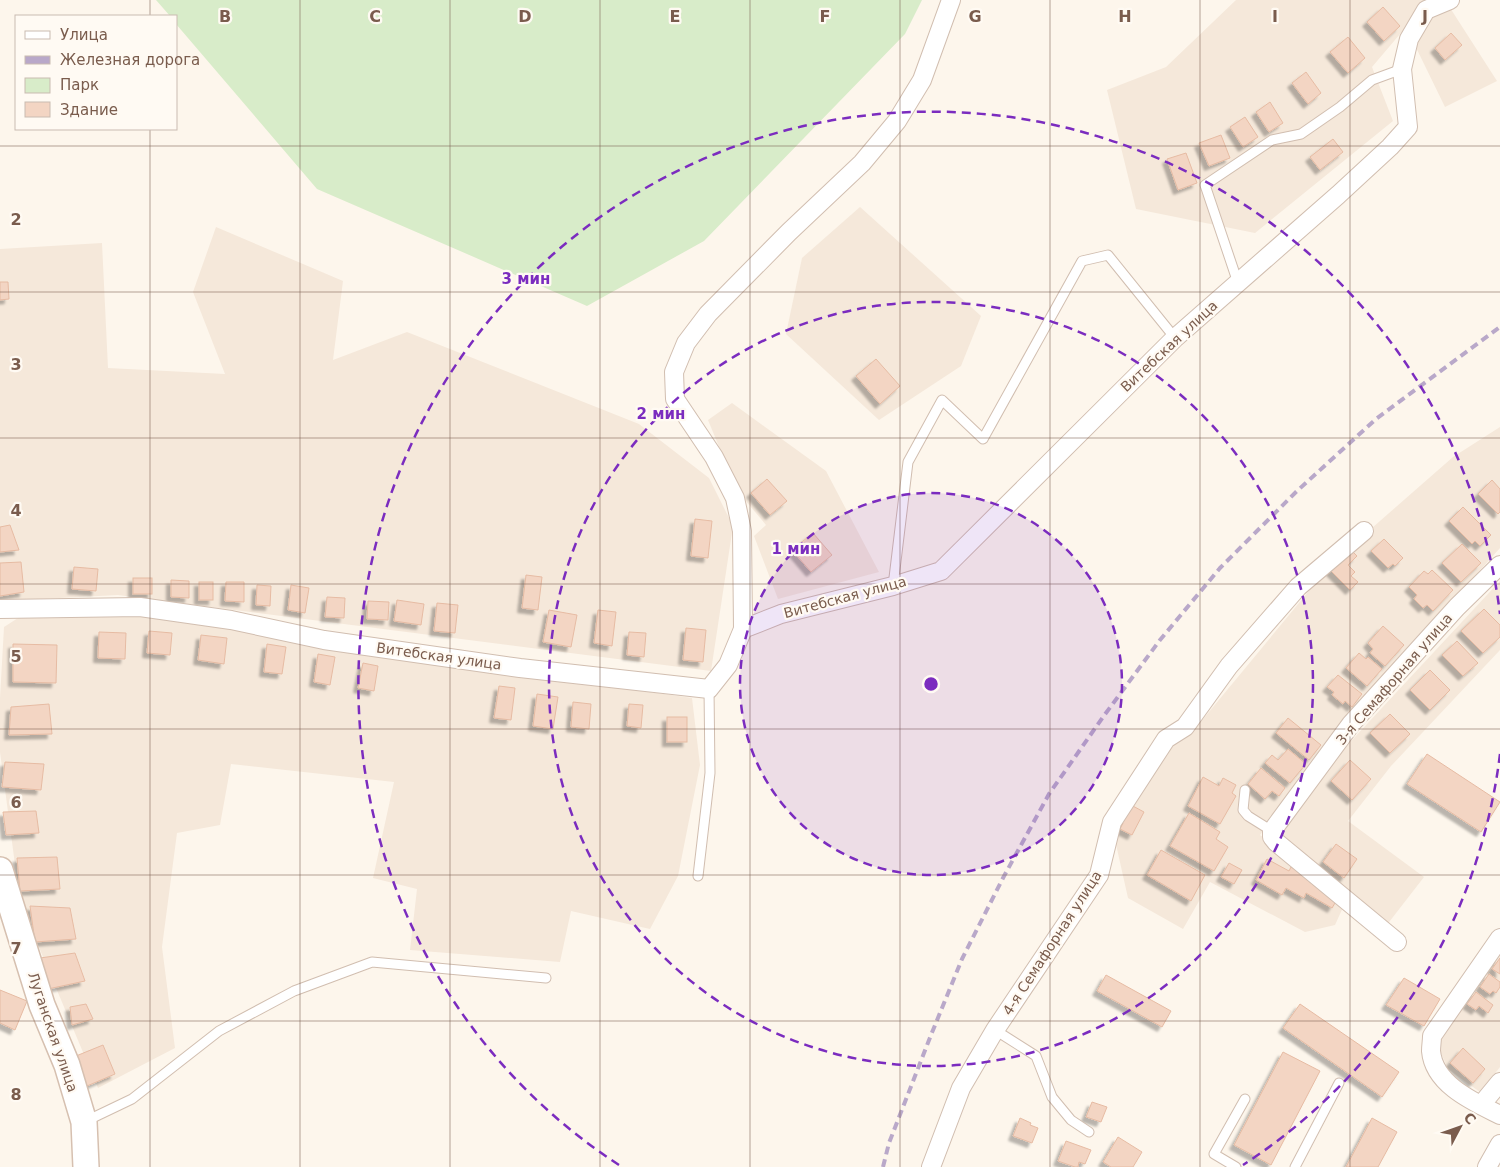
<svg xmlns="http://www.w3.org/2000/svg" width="1500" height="1167" font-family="'DejaVu Sans',sans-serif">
<defs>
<filter id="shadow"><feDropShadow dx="-4.5" dy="4.5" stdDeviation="1" flood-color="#0004"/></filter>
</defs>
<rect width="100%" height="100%" fill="#fdf6ec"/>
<g fill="#f5e8da">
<polygon points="1236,0 1445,0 1497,81 1445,107 1406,27 1372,67 1393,121 1255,233 1136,209 1107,90 1166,67"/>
<polygon points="860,207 981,316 961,366 879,420 786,334 802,258"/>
<polygon points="216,227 343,281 333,360 407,332 639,424 709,478 733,526 711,671 118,595 0,601 0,249 102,243 108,368 225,374 193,292"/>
<polygon points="732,403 826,471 879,572 778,599 754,536 766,525 740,494 722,454 708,420"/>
<polygon points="1500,427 1500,548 1343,722 1260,835 1345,903 1335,925 1305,932 1210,882 1183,929 1128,898 1113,831 1169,745 1199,724 1332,563 1453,457"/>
<polygon points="1500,581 1500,650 1391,766 1348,821 1424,877 1386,926 1280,836 1341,752"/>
<polygon points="139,613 433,661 692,698 700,765 678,876 650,929 571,911 560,962 410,950 417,889 373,878 394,782 231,764 220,825 177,833 162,947 175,1048 98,1088 20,902 0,752 0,698 4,627 18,618"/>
<polygon points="1500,953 1500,1067 1480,1092 1448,1069 1437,1044"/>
</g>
<polygon fill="#d8ecc9" points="156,0 922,0 905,34 704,241 587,306 317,189 176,24 176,16 170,16"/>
<g fill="#f3d5c3" stroke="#e6bba3" filter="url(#shadow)">
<polygon points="1383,7 1400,26 1384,41 1367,22"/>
<polygon points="1451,33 1462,45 1445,60 1435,48"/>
<polygon points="1348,37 1365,58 1348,73 1330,52"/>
<polygon points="1306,72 1321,93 1308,104 1292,83"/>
<polygon points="1270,102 1283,123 1269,132 1256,112"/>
<polygon points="1245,117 1258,137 1243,147 1230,127"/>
<polygon points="1221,135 1230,158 1209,166 1199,143"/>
<polygon points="1333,139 1343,152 1320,170 1310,157"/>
<polygon points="1186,153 1197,183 1178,190 1167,159"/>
<polygon points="0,282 8,282 9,299 0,300"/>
<polygon points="876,359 900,386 880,404 856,376"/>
<polygon points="767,479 787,501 770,515 751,493"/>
<polygon points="1492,480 1500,489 1500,512 1498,514 1478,494"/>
<polygon points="1463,507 1491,535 1480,546 1475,541 1472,544 1449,521"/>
<polygon points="695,519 712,521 708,558 691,556"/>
<polygon points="10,525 19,550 0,552 0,527"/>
<polygon points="813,533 832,555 811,572 792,550"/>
<polygon points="1384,539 1403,558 1395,566 1393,564 1388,568 1371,551"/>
<polygon points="1462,544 1481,563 1461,582 1442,563"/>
<polygon points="1351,550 1357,556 1348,565 1355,572 1351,576 1358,582 1350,590 1330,570"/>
<polygon points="21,562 24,592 0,596 0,563"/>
<polygon points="74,567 98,569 96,591 72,589"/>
<polygon points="1432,570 1453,590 1433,611 1427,605 1423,608 1414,599 1417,595 1409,587 1424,571 1428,574"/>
<polygon points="526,575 542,577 538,610 522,608"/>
<rect x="133" y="578" width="19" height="16"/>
<polygon points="171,580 189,581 189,598 171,597"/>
<rect x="199" y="582" width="14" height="18"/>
<polygon points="226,582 244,582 244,602 225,601"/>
<polygon points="257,585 271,586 270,606 256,605"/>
<polygon points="291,585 309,588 305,613 288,610"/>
<polygon points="327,597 345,598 344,618 325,617"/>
<polygon points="397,600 424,604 421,625 394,621"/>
<polygon points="368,601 389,602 388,620 367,619"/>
<polygon points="437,603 458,605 455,633 434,631"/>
<polygon points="1484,609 1500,625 1500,637 1483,653 1461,631"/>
<polygon points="549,610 577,615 571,647 543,642"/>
<polygon points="598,610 616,612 612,646 594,643"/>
<polygon points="1383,626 1404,645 1385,666 1370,653 1373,649 1368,643"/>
<polygon points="686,628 706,630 703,662 683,660"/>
<polygon points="149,631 172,633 170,655 147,653"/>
<polygon points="99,632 126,633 125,659 98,658"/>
<polygon points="629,632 646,633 644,657 627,655"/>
<polygon points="201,635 227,638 224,664 198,660"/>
<polygon points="1457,641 1478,663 1463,676 1442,655"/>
<polygon points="13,644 57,645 56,683 13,682"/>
<polygon points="267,644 286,647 282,674 264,672"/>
<polygon points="1359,653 1366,659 1368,657 1382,669 1367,686 1346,668"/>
<polygon points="318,654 335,657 330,685 314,682"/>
<polygon points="363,663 378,666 374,691 358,688"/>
<polygon points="1430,670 1450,690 1430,710 1410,690"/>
<polygon points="1338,675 1362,694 1352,707 1345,701 1343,704 1332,695 1334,692 1327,687"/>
<polygon points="499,686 515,688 511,720 494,718"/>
<polygon points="537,694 558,697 553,729 533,726"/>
<polygon points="573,702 591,704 589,729 571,727"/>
<polygon points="49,704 52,734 9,735 11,707"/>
<polygon points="629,704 643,705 641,728 627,726"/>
<polygon points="1390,714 1410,734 1390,753 1370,733"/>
<rect x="667" y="717" width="20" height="25"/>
<polygon points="1288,718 1321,745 1309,760 1276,733"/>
<polygon points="1288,749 1306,764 1290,783 1265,763 1272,755 1278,760"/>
<polygon points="1427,754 1500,802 1481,832 1407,784"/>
<polygon points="1350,760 1371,779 1352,800 1331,781"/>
<polygon points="5,762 44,764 41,790 2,787"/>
<polygon points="1261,768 1285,788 1279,796 1272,791 1265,799 1248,784"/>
<polygon points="1203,777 1219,786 1223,778 1236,785 1232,793 1236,796 1220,824 1188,806"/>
<polygon points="1131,805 1144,812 1132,835 1120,829 1123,823 1122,822"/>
<polygon points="36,811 39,833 6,835 3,812"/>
<polygon points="1189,813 1220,832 1216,839 1228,847 1214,871 1170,846"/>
<polygon points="1336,844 1357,859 1344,878 1323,862"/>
<polygon points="1161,850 1205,875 1191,901 1147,875"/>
<polygon points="57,857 60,889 20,891 17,858"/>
<polygon points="1267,859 1289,871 1291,867 1314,880 1312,884 1338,898 1332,908 1306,893 1304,898 1286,888 1282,895 1256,880"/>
<polygon points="1229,863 1242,870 1234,884 1221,877"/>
<polygon points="30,906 70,908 76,939 35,942"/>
<polygon points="75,953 85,981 48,989 40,958"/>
<polygon points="1500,958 1500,974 1492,969"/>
<polygon points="1489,974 1500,982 1500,987 1496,993 1493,991 1490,994 1480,987"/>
<polygon points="1106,975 1171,1011 1162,1027 1097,991"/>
<polygon points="1404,978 1440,999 1424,1026 1386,1005"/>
<polygon points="0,990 27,1001 15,1030 0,1023"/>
<polygon points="1476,992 1493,1005 1488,1013 1479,1006 1476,1010 1467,1004"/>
<polygon points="86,1004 93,1019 72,1025 70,1007"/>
<polygon points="1300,1004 1399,1072 1382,1097 1283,1028"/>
<polygon points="103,1045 115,1074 87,1086 76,1056"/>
<polygon points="1463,1048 1485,1069 1473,1083 1450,1063"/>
<polygon points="1283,1052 1320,1071 1271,1165 1234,1145"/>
<polygon points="1092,1102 1107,1107 1101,1122 1086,1117"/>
<polygon points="1020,1118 1031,1123 1030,1125 1038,1128 1032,1143 1013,1136"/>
<polygon points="1372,1118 1397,1132 1378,1167 1346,1167"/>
<polygon points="1118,1137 1142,1152 1133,1167 1111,1167 1103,1162"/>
<polygon points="1066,1141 1091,1150 1085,1164 1079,1162 1078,1167 1075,1167 1058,1161"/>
</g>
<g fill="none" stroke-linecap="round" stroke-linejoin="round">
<defs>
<g id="lane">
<polyline points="1238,283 1205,185 1272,140 1301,134 1340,107 1372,80 1402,69"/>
<polyline points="893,586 908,462 942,400 983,439 1082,261 1108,255 1175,338"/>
<polyline points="1245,790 1243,810 1248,816 1272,831"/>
<polyline points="698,876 710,773 709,689"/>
<polyline points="995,1030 1036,1056 1052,1097 1071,1120 1089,1132"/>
<polyline points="86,1121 132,1099 219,1031 294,991 372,962 546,978"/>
<polyline points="1236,1167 1214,1154 1245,1099"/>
<polyline points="1295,1167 1339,1083"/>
</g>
<g id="street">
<polyline points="0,609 140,607 231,620 324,640 520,668 709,689 728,665 743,629 781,614 893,586 941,571 1175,338 1338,195 1390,147 1408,127 1402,69 1409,39 1426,10 1450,0"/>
<polyline points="743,629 742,531 735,498 714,457 675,399 674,372 686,343 708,314 789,232 862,163 897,121 922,80 951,0"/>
<path d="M1500,938L1432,1036C1432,1041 1431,1046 1431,1051C1434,1085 1474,1102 1500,1115"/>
<polyline points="1397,942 1276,842 1272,837 1272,831 1351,724 1457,607 1500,565"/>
<polyline points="1481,1105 1500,1082"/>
<polyline points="931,1167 961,1088 995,1030 1099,875 1112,822 1166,739 1185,727 1229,666 1298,587 1364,531"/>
<polyline points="1487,1167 1500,1144"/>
</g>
<polyline id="secondary" points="0,870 42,1005 67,1065 84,1122 86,1167"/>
</defs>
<use href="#lane" stroke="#d1beb0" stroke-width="11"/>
<use href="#street" stroke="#d1beb0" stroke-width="20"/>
<use href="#secondary" stroke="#d6c0b0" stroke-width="28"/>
<use href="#lane" stroke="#fff" stroke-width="9"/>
<use href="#street" stroke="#fff" stroke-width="18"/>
<use href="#secondary" stroke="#fff" stroke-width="25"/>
<polyline stroke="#b9a8c9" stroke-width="4" stroke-dasharray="8 5" stroke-linecap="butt" points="883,1167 889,1143 931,1035 962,959 1003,878 1049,794 1103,717 1160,640 1220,568 1297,491 1376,419 1500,327"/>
</g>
<path fill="none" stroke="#7a5c4d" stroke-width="1" stroke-opacity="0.55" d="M150,0V16M300,0V1167M450,0V1167M600,0V1167M750,0V1167M900,0V1167M1050,0V1167M1200,0V1167M1350,0V1167M150,129V1167M0,146H1500M0,292H1500M0,438H1500M0,584H1500M0,729H1500M0,875H1500M0,1021H1500"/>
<circle cx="931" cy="684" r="191" fill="#7b2cbf" fill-opacity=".12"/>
<g fill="none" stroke="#7b2cbf" stroke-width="2.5" stroke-dasharray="9 6">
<circle cx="931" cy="684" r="191"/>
<circle cx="931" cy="684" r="382"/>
<path d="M1500 754A573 573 0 0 1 1243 1165M619 1165A573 573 0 1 1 1500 614"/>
</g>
<g text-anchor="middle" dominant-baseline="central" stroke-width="4.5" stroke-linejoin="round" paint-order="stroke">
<g font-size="14" fill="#7a5c4d" stroke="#fffaf3">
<text transform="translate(1169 346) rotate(-43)">Витебская улица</text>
<text transform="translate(845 597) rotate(-15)">Витебская улица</text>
<text transform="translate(439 656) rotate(8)">Витебская улица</text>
<text transform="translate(1394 679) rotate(-49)">3-я Семафорная улица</text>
<text transform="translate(1052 943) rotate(-57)">4-я Семафорная улица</text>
<text transform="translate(53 1032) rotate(71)">Луганская улица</text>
</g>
</g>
<g font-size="16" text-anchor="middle" font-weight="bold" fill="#7a5c4d" stroke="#fffaf3" stroke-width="4.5" stroke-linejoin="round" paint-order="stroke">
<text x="225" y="22">B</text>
<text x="375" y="22">C</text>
<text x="525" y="22">D</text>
<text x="675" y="22">E</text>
<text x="825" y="22">F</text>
<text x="975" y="22">G</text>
<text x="1125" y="22">H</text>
<text x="1275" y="22">I</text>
<text x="1425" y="22">J</text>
<text x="16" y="225">2</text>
<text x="16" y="370">3</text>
<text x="16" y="516">4</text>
<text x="16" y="662">5</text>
<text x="16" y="808">6</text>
<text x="16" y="954">7</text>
<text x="16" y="1100">8</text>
</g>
<circle cx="931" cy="684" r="8" fill="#7b2cbf" stroke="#fffaf3" stroke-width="2.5"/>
<g font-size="15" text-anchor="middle" font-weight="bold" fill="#7b2cbf" stroke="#fffaf3" stroke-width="4.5" stroke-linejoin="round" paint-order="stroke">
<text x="526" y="284">3 мин</text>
<text x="661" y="419">2 мин</text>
<text x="796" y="554">1 мин</text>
</g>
<rect x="15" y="15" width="162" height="115" fill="#fffaf3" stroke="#cabbb1"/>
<rect x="25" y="31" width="25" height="8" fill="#ffffff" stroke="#cabbb1"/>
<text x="60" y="40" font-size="15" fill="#7a5c4d">Улица</text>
<rect x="25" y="56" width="25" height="8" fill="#b9a8c9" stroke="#cabbb1"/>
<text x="60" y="65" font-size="15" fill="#7a5c4d">Железная дорога</text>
<rect x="25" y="78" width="25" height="15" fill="#d8ecc9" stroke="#cabbb1"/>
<text x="60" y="90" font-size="15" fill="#7a5c4d">Парк</text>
<rect x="25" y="102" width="25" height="15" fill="#f3d5c3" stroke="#cabbb1"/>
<text x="60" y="115" font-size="15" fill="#7a5c4d">Здание</text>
<g transform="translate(1460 1127) rotate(49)" stroke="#fffaf3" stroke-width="4" paint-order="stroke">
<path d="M0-4L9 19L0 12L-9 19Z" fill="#7a5c4d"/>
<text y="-8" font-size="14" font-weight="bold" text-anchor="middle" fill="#7a5c4d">С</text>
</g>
</svg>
